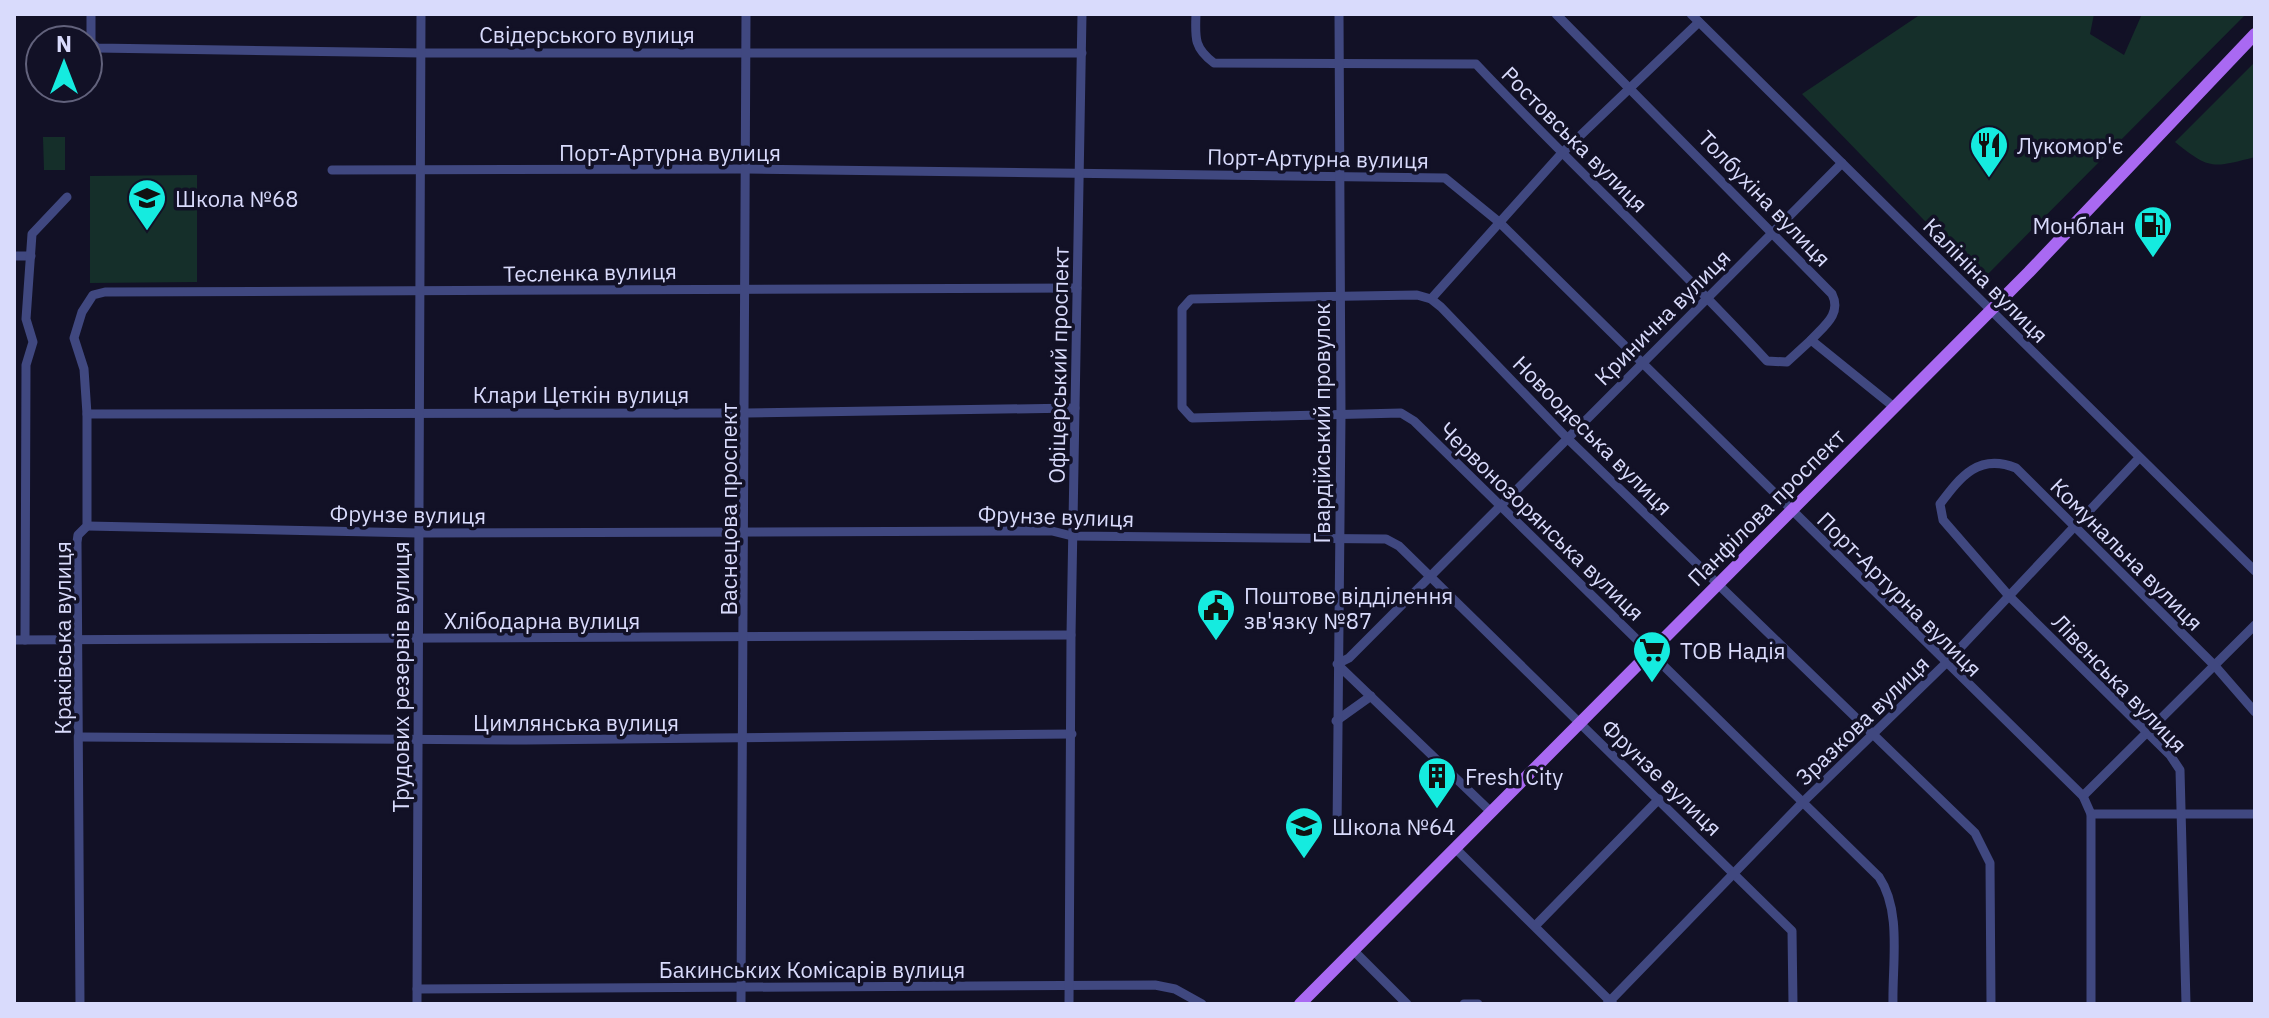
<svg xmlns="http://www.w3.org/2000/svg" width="2269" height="1018" font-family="'IBM Plex Sans',sans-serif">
<rect width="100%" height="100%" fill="#121126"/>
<g fill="#152f2a">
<polygon points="1921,14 2094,14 2090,34 2124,55 2142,14 2246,14 1982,280 1802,94"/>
<path d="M2255,62V157C2212,168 2210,170 2175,142Z"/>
<polygon points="43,137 65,137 65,170 44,170"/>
<polygon points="197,175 197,282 90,283 90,176"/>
</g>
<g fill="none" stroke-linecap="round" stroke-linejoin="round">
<g stroke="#404880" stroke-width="9">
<polyline points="91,14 91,42 97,48 422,53 1082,53"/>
<path d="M1196,14C1195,38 1194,48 1214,63L1476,64C1571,165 1673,259 1767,361L1787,362L1811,340"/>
<path d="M1556,14L1832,294C1842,314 1824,326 1811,340L1894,407"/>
<polyline points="1691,14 2255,571"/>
<polyline points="332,170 747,169 1445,178 1499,222 2083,796 2091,814 2091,1004"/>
<polyline points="14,256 31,256"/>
<polyline points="1431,299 1561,154 1699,22"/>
<polyline points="87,414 747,413 1075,408"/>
<polyline points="87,526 418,533 1052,531 1072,536 1386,539 1399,546 1792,931 1793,1004"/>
<polyline points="14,640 1071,635"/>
<polyline points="25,640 26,365 33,342 26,319 32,234 67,197"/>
<polyline points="1336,721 1371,696"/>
<polyline points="80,737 526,740 1072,734"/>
<polyline points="2083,796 2255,625"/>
<polyline points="1491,812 1337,664 1349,658 1842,163"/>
<polyline points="2091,814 2255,814"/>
<polyline points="1337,832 1341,415 1339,14"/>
<polyline points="1455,848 1613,1004"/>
<polyline points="1535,926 1659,799"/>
<polyline points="1353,950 1407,1004"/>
<polyline points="417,989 1155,985 1175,989 1202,1004"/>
<polyline points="80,1004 77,542 78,535 87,526 87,414 84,369 74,338 82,312 93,295 105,292 1077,288"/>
<polyline points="417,1004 421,14"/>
<polyline points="741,1004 746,14"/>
<polyline points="1069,1004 1071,635 1082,14"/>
<polyline points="1464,1004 1478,1004"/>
<polyline points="1607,1004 1803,802 1945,664 2139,458"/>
<path d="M1893,1004C1892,964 1902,911 1879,877L1414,421L1401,413L1192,418L1182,407V309L1191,299L1417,295L1431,299L1441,307L1567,438L1975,833L1990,863L1991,1004"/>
<path d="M2186,1004L2180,770L2170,755L2009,596L1943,520L1940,504C1961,476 1979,453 2016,468L2215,666L2255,712"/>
</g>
<polyline stroke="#a969f2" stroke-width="12" points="1300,1004 2029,272 2255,34"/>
</g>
<defs>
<symbol id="restaurant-pin" viewBox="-11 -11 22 30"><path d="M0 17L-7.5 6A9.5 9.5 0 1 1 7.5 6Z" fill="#15ebdf" stroke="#121126"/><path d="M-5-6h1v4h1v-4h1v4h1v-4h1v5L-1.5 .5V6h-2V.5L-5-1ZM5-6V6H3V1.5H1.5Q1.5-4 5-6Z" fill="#111"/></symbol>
<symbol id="school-pin" viewBox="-11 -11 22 30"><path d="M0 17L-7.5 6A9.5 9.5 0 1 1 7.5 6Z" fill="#15ebdf" stroke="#121126"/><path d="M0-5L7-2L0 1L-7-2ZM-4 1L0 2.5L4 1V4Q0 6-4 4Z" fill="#111"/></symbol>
<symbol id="fuel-pin" viewBox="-11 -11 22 30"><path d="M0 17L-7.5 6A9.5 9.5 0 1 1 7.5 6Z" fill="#15ebdf" stroke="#121126"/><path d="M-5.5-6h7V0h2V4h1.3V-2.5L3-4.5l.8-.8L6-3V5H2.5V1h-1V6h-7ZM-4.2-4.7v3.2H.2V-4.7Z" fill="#111"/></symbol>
<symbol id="civic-pin" viewBox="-11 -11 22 30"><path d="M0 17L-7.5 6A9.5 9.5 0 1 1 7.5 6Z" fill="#15ebdf" stroke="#121126"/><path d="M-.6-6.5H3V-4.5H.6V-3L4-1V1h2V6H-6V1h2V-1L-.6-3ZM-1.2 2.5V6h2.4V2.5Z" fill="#111"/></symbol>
<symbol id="supermarket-pin" viewBox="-11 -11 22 30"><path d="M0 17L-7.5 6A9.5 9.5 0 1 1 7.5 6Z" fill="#15ebdf" stroke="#121126"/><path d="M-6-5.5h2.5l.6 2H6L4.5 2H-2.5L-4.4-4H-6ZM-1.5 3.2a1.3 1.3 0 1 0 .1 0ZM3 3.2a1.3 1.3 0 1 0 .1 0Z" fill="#111"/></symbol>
<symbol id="building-pin" viewBox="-11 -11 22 30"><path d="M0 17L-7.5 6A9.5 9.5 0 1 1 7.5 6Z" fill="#15ebdf" stroke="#121126"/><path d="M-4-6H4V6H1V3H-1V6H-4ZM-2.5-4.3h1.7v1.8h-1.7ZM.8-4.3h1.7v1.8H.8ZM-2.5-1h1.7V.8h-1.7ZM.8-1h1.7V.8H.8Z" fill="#111"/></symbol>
</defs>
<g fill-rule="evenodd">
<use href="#restaurant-pin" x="1967" y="123" width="44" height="60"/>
<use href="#school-pin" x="125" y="176" width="44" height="60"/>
<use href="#fuel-pin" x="2131" y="203" width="44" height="60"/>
<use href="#civic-pin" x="1194" y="586" width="44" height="60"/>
<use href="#supermarket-pin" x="1630" y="628" width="44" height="60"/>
<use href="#building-pin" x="1415" y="754" width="44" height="60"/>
<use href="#school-pin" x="1282" y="804" width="44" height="60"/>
</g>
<g text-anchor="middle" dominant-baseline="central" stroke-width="7" stroke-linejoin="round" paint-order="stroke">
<g font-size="22" fill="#d9dbfc" stroke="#121126">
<text x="587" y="34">Свідерського вулиця</text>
<text transform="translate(1575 139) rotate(45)">Ростовська вулиця</text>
<text x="670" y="152">Порт-Артурна вулиця</text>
<text transform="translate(1318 158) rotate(1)">Порт-Артурна вулиця</text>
<text transform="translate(1765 198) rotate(46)">Толбухіна вулиця</text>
<text transform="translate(590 272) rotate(-1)">Тесленка вулиця</text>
<text transform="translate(1986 280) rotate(45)">Калініна вулиця</text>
<text transform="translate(1662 317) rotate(-45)">Кринична вулиця</text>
<text transform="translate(1058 365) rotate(-89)">Офіцерський проспект</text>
<text x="581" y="394">Клари Цеткін вулиця</text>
<text transform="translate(1321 423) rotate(-90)">Гвардійський провулок</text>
<text transform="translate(1593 435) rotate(45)">Новоодеська вулиця</text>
<text transform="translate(1766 507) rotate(-45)">Панфілова проспект</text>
<text transform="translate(728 509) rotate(-90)">Васнецова проспект</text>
<text transform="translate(408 514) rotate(1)">Фрунзе вулиця</text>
<text transform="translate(1056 516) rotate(2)">Фрунзе вулиця</text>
<text transform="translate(1542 521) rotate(44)">Червонозорянська вулиця</text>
<text transform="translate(2127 554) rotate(45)">Комунальна вулиця</text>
<text transform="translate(1900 594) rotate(45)">Порт-Артурна вулиця</text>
<text x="542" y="620">Хлібодарна вулиця</text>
<text transform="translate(62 638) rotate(-90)">Краківська вулиця</text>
<text transform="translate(400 677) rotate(-90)">Трудових резервів вулиця</text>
<text transform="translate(2120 683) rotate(46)">Лівенська вулиця</text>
<text transform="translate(1862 720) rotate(-44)">Зразкова вулиця</text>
<text x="576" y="722">Цимлянська вулиця</text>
<text transform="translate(1662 777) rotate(44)">Фрунзе вулиця</text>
<text x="812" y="969">Бакинських Комісарів вулиця</text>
</g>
<g font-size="22" fill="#d9dbfc" stroke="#121126" text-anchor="start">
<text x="2017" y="145">Лукомор'є</text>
<text x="175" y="198">Школа №68</text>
<text x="2125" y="225" text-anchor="end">Монблан</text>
<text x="1244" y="595">Поштове відділення<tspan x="1244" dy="25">зв'язку №87</tspan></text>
<text x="1680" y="650">ТОВ Надія</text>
<text x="1465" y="776">Fresh City</text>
<text x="1332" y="826">Школа №64</text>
</g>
</g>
<rect width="2269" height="1018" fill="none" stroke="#d9dbfc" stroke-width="32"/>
<g transform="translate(64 64)"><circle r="38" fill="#121126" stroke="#62627c" stroke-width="2"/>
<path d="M0-6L14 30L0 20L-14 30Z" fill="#15ebdf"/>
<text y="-12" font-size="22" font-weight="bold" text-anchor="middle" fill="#d9dbfc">N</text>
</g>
</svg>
